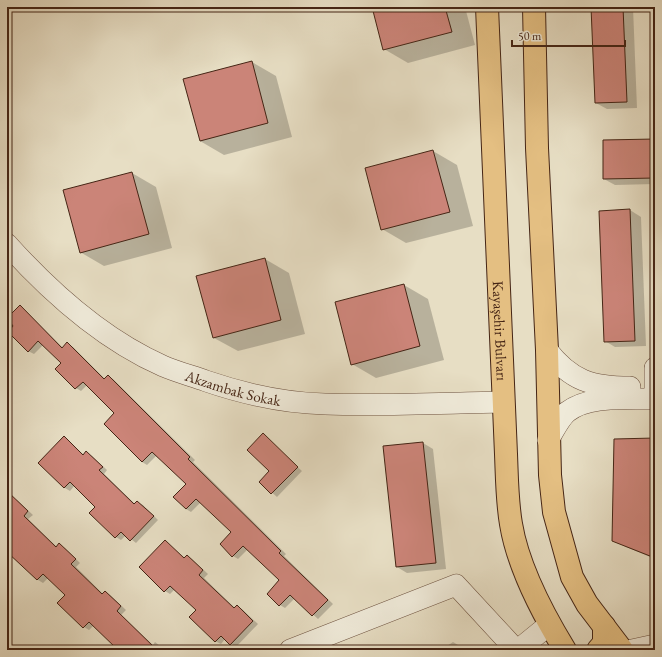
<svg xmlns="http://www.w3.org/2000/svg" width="662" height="657" font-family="'EB Garamond',serif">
<rect width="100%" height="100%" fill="#e7dec4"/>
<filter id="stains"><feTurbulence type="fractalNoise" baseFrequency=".005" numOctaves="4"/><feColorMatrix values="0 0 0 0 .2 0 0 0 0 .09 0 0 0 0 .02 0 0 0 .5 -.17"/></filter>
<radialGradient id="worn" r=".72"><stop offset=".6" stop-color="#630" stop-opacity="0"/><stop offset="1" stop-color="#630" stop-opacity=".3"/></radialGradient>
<g fill="#0003">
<polygon points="373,7 465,7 475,45 408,63 384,49"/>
<polygon points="592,7 633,7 637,108 607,109 596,103"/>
<polygon points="252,62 276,76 292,137 224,155 200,141"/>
<polygon points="655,140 655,184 615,185 604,179"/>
<polygon points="433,151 457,165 473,226 406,243 382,229 366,169"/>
<polygon points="132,173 156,187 172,248 104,266 80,252"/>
<polygon points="630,210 641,217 646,346 615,347 605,341 600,212"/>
<polygon points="265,259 289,273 305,334 238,351 214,338"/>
<polygon points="404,285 428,299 444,360 376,378 352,364"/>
<polygon points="20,307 25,310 63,348 67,344 73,347 105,379 108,376 113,379 195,460 193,462 286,554 284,556 333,604 318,619 295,598 285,608 280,605 281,580 248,549 238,559 233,556 233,532 201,502 191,512 186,509 188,484 157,455 147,465 142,462 116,413 87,385 81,391 76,388 57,369 62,363 43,345 34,354 28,351 15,326 7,319"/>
<polygon points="263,435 302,471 277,497 260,482 271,471"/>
<polygon points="65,438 84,455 87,453 92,456 107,470 104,474 135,504 137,502 143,505 158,520 136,543 126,535 121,540 116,537 97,507 75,485 70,491 65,488 40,463"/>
<polygon points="655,439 655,559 626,547 613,540"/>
<polygon points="423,443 433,449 446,569 407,573 397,567"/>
<polygon points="7,496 17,500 33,515 28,519 57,547 59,545 65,548 80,563 76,567 103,594 105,592 110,595 126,610 121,615 153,645 155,642 165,650 111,650 115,646 94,625 89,630 84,627 66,595 48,578 43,583 38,580 13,556 7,536"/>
<polygon points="165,541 185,558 187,556 192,559 208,574 204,578 235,608 237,606 242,609 258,624 236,647 225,639 221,644 215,641 197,610 175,589 170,594 165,591"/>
<polygon points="453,642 463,648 465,650 441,650"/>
</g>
<g fill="#cb8478" stroke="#452515">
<polygon points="372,7 445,7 452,32 383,50"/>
<polygon points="591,7 623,7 627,102 595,103"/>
<polygon points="252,61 268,123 200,141 183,79"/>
<polygon points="655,139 655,178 603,179 603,140"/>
<polygon points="433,150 450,212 381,230 365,168"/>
<polygon points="132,172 149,234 80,253 63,190"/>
<polygon points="630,209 635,341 604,342 599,211"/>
<polygon points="265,258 281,320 213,338 196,276"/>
<polygon points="404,284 420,346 351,365 335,302"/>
<polygon points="20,305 62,348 67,342 104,379 108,375 190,457 188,459 281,551 279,553 328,600 312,616 290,595 279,606 267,594 279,580 243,546 232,557 220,544 231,532 196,499 186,509 173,497 186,484 152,452 142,462 104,424 114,413 83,382 75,389 55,369 61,363 38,341 28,352 8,332 13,326 7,318"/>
<polygon points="263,433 298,467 271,494 259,482 269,471 247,450"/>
<polygon points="64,436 83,455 86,451 103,467 99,470 134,504 137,501 154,516 130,541 121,532 115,538 89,513 95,507 70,482 64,488 38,463"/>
<polygon points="655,438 655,558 612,541 614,439"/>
<polygon points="423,442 436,563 396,567 383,446"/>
<polygon points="7,491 28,511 24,516 56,547 59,543 76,559 71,564 102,594 105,591 121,606 117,611 157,650 118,650 89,622 83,628 57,603 65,595 43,574 37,580 7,552"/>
<polygon points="165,540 184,558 187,555 203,570 199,575 234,608 237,605 253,621 230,645 221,636 215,642 189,617 196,610 170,586 164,592 139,567"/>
</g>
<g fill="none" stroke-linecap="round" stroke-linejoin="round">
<defs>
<g id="minor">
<path id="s1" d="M7,244C51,293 102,339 163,366C177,372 192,376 206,381C244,394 284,403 325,404C384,406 444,403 503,402"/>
<path d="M547,350C571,381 592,387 630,387"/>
<polyline points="655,399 655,368"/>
<path d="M548,440C554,431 559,419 567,412C590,394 628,400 655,399"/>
<polyline points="290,650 456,585 516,650"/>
<polyline points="518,650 550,624"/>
<polyline points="632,650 655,645"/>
</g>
<g id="major">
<path id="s2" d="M487,7L506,454C507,478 507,501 511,524C518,567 543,614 565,650"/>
<polyline points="534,7 537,148 547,350 550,475 554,512 572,577 587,604 622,650"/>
<polyline points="598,650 604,643 604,626"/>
</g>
</defs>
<use href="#minor" stroke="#6e5341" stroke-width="22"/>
<use href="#major" stroke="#452515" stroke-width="24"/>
<use href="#minor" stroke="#efead9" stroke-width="21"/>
<use href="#major" stroke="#e4bf82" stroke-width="22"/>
</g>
<g text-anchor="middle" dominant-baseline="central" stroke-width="3" stroke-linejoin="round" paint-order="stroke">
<g font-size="15" fill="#452515" stroke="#efead9">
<text stroke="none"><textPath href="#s2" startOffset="324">Kayaşehir Bulvarı</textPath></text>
<text stroke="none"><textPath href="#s1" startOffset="273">Akzambak Sokak</textPath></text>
</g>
</g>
<rect width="662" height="657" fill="none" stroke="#e7dec4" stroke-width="24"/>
<rect x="8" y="8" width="646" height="641" fill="none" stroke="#452515" stroke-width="2"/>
<rect x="12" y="12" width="638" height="633" fill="none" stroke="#452515"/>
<path d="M512 40v6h113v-6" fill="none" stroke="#452515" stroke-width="2"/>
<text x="518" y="40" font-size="12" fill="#452515" stroke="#efead9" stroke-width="3" paint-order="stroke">50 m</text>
<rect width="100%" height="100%" filter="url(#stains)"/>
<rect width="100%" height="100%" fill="url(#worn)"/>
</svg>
